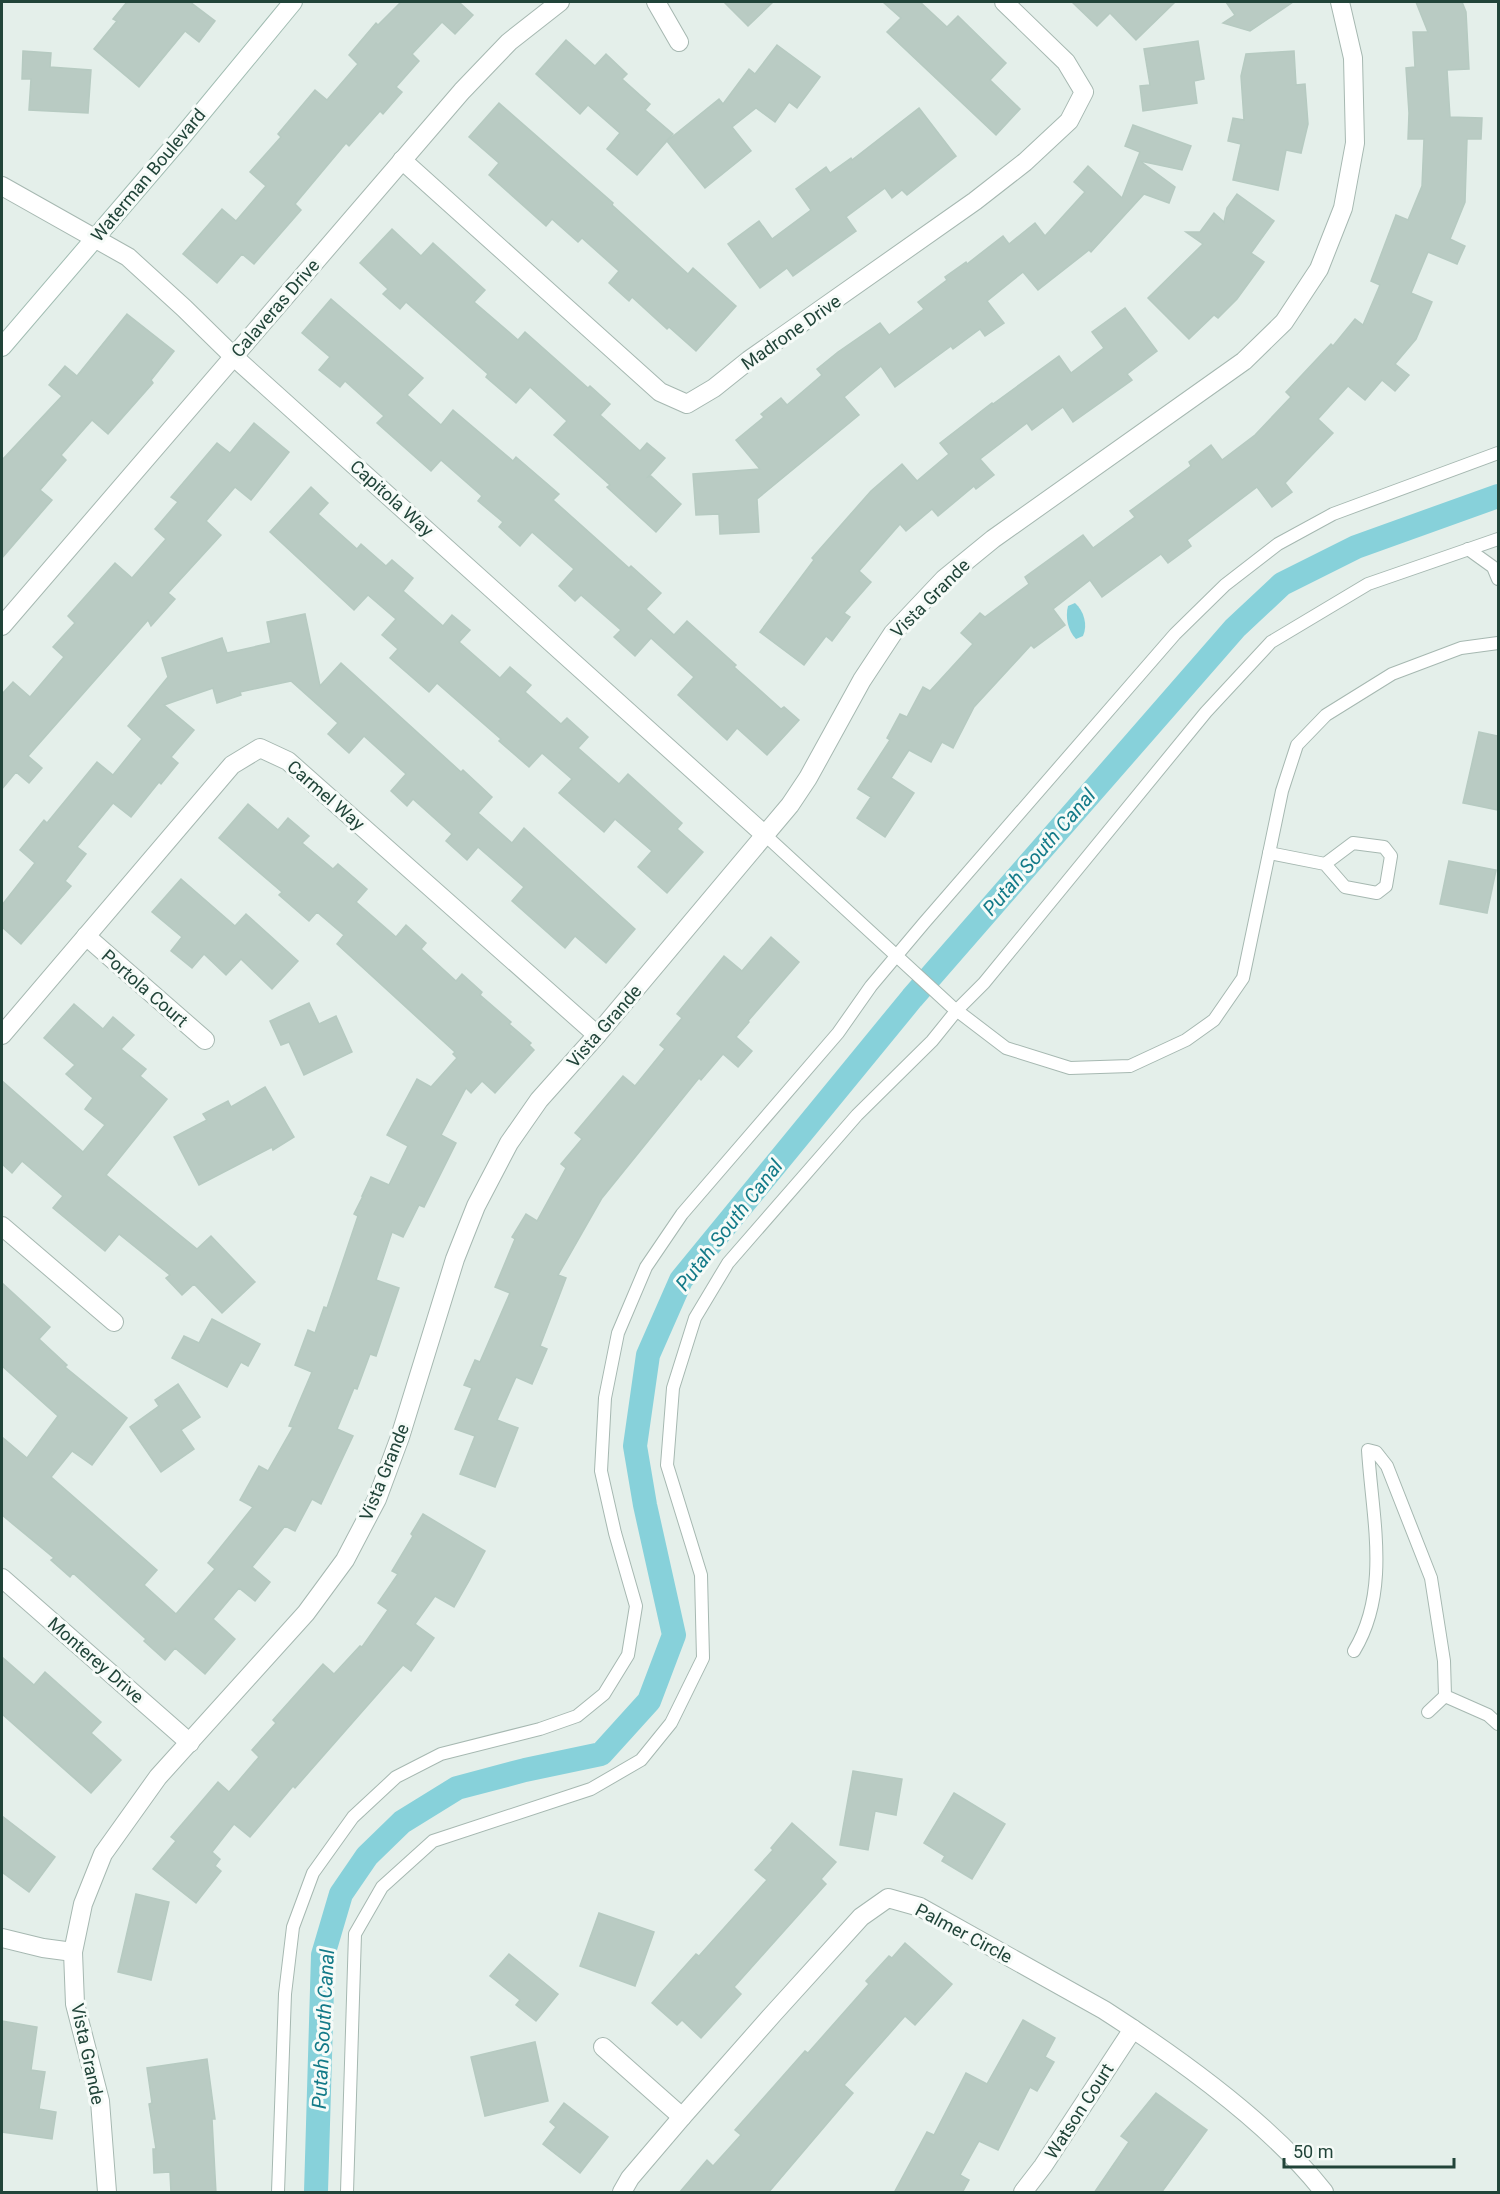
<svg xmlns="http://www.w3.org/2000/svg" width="1500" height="2194" font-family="Roboto,sans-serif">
<rect width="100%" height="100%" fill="#e4efea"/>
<path fill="#87d1da" d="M1075,603C1084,611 1088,625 1083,636L1076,639C1068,631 1065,617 1068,606Z"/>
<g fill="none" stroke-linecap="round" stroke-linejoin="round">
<polyline stroke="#87d1da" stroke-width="24" points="316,2192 323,1955 341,1894 367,1856 402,1822 457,1788 525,1770 601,1754 649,1701 674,1635 645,1505 635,1446 648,1355 681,1280 912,998 1235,628 1282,584 1356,547 1498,496"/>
</g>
<g fill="#b9cbc3" stroke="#b6cac1" stroke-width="1.5">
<polygon points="127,2 190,2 215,21 199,42 185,31 139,87 94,49 117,21 113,19"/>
<polygon points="401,2 461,2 460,3 473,15 455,34 442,22 412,54 419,61 396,87 402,92 383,114 380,111 349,146 346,143 295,204 301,210 254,264 242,254 217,283 183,254 222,209 236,221 266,186 250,172 281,137 278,134 315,90 327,100 358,64 349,55 376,23 378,25"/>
<polygon points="724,2 773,2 748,26"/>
<polygon points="883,2 920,2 947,27 958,16 1006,63 990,80 1020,109 996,135 887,32 901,18"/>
<polygon points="1072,2 1175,2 1136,40 1110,13 1097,26"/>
<polygon points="1226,2 1293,2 1250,31 1223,23 1235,15"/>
<polygon points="1416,2 1462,2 1466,12 1469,69 1447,70 1450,117 1482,118 1481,139 1467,139 1465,202 1450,239 1465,246 1457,264 1428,252 1411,293 1432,302 1416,339 1395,364 1409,375 1395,391 1382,380 1365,400 1348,386 1318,419 1333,433 1285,483 1292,492 1272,507 1257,487 1187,540 1191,546 1168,563 1161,554 1102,597 1090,580 1053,609 1065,625 1034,648 1031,645 974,707 953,748 942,742 931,762 909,750 891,778 914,793 885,837 857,818 871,797 858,789 890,740 887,738 900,714 907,717 923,687 930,691 973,644 961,633 980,613 985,617 1029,584 1025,577 1083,535 1093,548 1135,517 1130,511 1191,466 1189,462 1211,445 1222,460 1255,435 1291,397 1286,392 1331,344 1333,346 1355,319 1363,325 1380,285 1371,281 1396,215 1408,220 1422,186 1424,139 1408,139 1409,113 1406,68 1415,67 1413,32 1428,32"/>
<polygon points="566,40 595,66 606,54 627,74 622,79 650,104 645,110 673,134 637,175 607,149 620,133 588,105 580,114 536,74"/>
<polygon points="1198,41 1204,79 1194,81 1197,103 1143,111 1140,86 1150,85 1144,49"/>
<polygon points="777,45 820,77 797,108 789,102 775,122 756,108 732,127 751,151 705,188 667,141 719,99 723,104 749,69 755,74"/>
<polygon points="23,51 51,53 50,67 91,70 88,113 29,110 31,79 22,79"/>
<polygon points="1294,51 1296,85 1305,84 1308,124 1301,153 1286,150 1278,190 1233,180 1241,144 1228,141 1233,118 1244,120 1241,76 1246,54"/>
<polygon points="499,103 613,203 612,205 688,274 693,268 736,306 696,351 669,327 667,329 632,297 629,301 609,283 619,271 582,238 578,242 552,219 546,226 489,175 499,163 469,137"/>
<polygon points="919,108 956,156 907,195 902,190 892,198 885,188 846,217 856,231 793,276 787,268 760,288 728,244 759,221 772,239 811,210 796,189 826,167 830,173 851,158 852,160"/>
<polygon points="1133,125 1191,146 1182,170 1140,161 1175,187 1169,203 1144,194 1091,252 1089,250 1038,290 1023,272 987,301 1004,323 985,336 980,329 953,349 951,346 895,387 881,366 844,397 859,415 757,499 759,532 720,534 719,514 696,515 693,474 760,469 736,440 764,417 761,414 781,398 787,405 822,375 817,369 838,352 880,323 889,335 924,309 918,302 947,280 945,277 966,262 967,264 1003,236 1009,244 1035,223 1045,236 1085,192 1074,182 1088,166 1122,198 1140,152 1125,146"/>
<polygon points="1237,194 1274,221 1251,253 1264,262 1237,299 1218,318 1214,315 1189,339 1148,298 1203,244 1186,232 1200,232 1214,213 1224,222 1227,208"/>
<polygon points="392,229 421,256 433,243 485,290 474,302 518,340 525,332 588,388 590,386 610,404 600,415 640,451 647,443 665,458 648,477 651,476 681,504 656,532 607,487 610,485 554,435 567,421 530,387 516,403 486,377 488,374 406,302 400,309 383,294 388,289 360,263"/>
<polygon points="331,299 423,378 407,395 441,425 453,410 513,461 516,457 559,494 553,500 629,568 631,566 661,593 646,609 674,635 687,621 736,665 734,667 781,709 784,707 799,720 767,755 737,728 727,740 678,695 694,677 651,638 635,656 614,637 621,630 581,595 575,601 559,586 574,569 532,532 520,546 499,527 503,522 478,501 482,496 441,460 431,471 377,423 384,416 345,381 340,387 319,370 330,357 302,333"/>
<polygon points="1125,308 1157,351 1127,374 1132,380 1073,422 1063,407 1032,430 1027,423 980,459 994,475 976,489 974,486 938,516 932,509 906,531 900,524 859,571 871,582 844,613 850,617 832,641 826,636 804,665 760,632 814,560 812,558 871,491 902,464 917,481 949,454 940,443 992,403 993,404 1059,356 1071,373 1104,348 1092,332"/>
<polygon points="127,314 174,351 151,380 153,383 108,434 92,420 61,455 66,460 40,490 52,500 2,558 2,460 62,396 49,385 65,366 77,376"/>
<polygon points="254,423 289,452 251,500 235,487 206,521 221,535 168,593 175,599 151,626 148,620 28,756 42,768 29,783 16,772 2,789 2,694 13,682 30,697 64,657 53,647 75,623 68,616 115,563 132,578 166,539 155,529 178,502 171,497 217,443 230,453"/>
<polygon points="311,487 328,503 318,514 357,549 361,544 386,566 392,560 413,578 403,591 443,626 452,615 470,630 459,642 500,678 510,667 531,685 525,692 561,724 567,718 588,737 578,748 619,784 628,774 682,823 677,829 703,852 667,893 638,867 652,851 615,819 604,832 559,793 572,779 542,753 529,767 499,741 501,739 437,683 429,692 390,658 398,649 382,635 396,619 368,595 354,610 270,532"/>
<polygon points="305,614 320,686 341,663 461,772 463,770 492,797 478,813 512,843 524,828 635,929 606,963 575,936 565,948 512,901 524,887 478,847 467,860 446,841 452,834 413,799 407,806 391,791 406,774 364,736 349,753 328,734 338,723 291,681 240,692 241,695 217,703 213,688 164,705 194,730 171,757 178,763 161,784 159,782 131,817 113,803 77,847 86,854 65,881 71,886 21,944 2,927 2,905 35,863 20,850 44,820 47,823 97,762 113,775 142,739 128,726 168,677 162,658 222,638 227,653 271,643 267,622"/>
<polygon points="1479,732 1498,736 1498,810 1463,803"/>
<polygon points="248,804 278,830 288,818 309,836 302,843 333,869 338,864 367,889 356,902 396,937 406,925 426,943 421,949 456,981 462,974 482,992 480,995 511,1022 509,1024 531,1043 529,1045 534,1050 495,1093 482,1081 471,1093 466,1088 441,1135 456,1143 424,1207 419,1205 403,1237 392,1232 376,1280 399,1288 376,1356 370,1354 357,1389 354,1388 337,1429 353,1436 321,1504 312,1499 295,1531 285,1526 252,1567 270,1582 255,1601 239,1588 213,1619 235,1639 205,1674 175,1648 165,1660 144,1641 146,1639 73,1573 70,1577 51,1560 54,1558 2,1515 2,1437 27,1458 58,1416 2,1366 2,1283 50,1327 39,1339 67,1365 65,1367 127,1418 92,1465 72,1451 51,1477 157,1570 144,1585 176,1614 215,1569 208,1563 253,1507 240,1500 259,1466 268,1471 293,1427 289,1426 312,1372 295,1365 308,1330 315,1333 324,1307 327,1308 358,1216 354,1214 363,1196 362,1196 371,1177 389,1185 408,1146 387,1135 417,1079 431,1087 457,1058 453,1054 455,1052 337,944 344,935 317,912 309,921 279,895 282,892 219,838"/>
<polygon points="1449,861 1496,870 1487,913 1440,904"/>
<polygon points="181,879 235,926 246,914 298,961 272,989 241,959 226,975 204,954 192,968 171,951 182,937 152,912"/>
<polygon points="771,937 799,962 748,1021 749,1022 736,1037 752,1051 738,1067 723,1054 701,1080 699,1078 602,1198 558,1275 566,1278 540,1346 547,1349 532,1384 516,1377 497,1420 518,1428 495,1487 460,1474 475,1436 455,1429 472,1388 464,1385 475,1360 480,1362 510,1293 495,1287 515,1239 512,1237 526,1214 537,1221 566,1168 561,1164 582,1139 575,1133 623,1076 635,1086 665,1049 660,1045 682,1018 677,1014 724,956 742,971"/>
<polygon points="309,1003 319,1024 336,1016 352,1052 304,1075 289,1042 281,1045 270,1021"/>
<polygon points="74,1004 103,1029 113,1017 134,1035 121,1049 146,1069 140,1076 167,1099 106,1175 197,1249 211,1236 255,1282 222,1313 194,1284 182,1295 166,1278 170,1275 119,1234 105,1251 53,1208 63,1196 22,1161 12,1173 2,1164 2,1081 83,1152 105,1125 85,1109 93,1098 66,1074 75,1065 44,1038"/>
<polygon points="265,1087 294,1137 273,1150 272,1147 199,1185 174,1137 207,1120 203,1114 228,1101 231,1107"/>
<polygon points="212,1319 260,1344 248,1366 241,1362 227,1387 172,1358 184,1336 199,1343"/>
<polygon points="178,1384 200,1417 181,1430 194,1449 161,1472 130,1427 159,1406 155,1400"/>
<polygon points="423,1514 485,1551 469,1581 454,1607 435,1596 415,1624 434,1638 411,1671 403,1665 295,1788 293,1786 250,1837 234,1824 212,1852 220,1859 215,1866 221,1871 196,1903 153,1869 176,1841 171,1837 218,1782 229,1792 259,1757 252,1750 276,1723 273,1720 323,1664 334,1674 360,1646 362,1647 388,1610 378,1603 398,1574 392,1571 413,1536 411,1534"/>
<polygon points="2,1657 34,1685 45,1672 101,1722 91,1733 121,1760 91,1793 2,1714"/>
<polygon points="853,1771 902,1779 896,1815 875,1811 868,1850 840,1845"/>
<polygon points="954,1793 1005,1824 972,1879 942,1861 945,1856 924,1843"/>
<polygon points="2,1816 55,1857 29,1892 2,1872"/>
<polygon points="792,1823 836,1862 821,1879 826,1884 734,1987 741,1994 701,2038 682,2020 677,2025 652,2003 696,1954 699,1956 767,1880 755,1870 773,1850 771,1848"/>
<polygon points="136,1894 169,1902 151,1980 118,1972"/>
<polygon points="599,1913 654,1932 635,1986 580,1966"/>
<polygon points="905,1943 952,1984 915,2025 905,2016 844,2085 853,2093 768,2193 679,2193 707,2160 713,2166 741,2135 735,2130 805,2051 808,2053 869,1984 866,1981 889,1956 892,1958"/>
<polygon points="509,1954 558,1994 536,2021 516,2005 520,2000 490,1976"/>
<polygon points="1023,2020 1055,2038 1045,2057 1054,2062 1037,2091 1030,2087 998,2150 979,2141 960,2175 969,2180 962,2193 894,2193 927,2132 934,2135 966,2073 987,2084"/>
<polygon points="2,2021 37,2027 31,2070 45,2072 39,2109 56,2112 52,2139 2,2132"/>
<polygon points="535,2042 548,2101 485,2116 471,2057"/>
<polygon points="207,2059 215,2119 212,2119 216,2193 171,2193 170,2172 154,2173 153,2149 156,2149 149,2104 152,2103 147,2068"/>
<polygon points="1156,2093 1207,2130 1161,2193 1094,2193 1129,2142 1121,2136"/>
<polygon points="564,2103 608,2137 580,2173 543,2144 556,2127 550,2122"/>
</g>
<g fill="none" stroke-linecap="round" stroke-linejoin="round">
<defs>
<g id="lane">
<polyline points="1468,549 1493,567 1498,579"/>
<polyline points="765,835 951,1006 1006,1048 1070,1068 1130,1066 1186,1040 1214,1020 1243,978 1282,791 1297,745 1326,715 1392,674 1461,648 1498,643"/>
<polyline points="1269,853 1325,864 1345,887 1377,893 1386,886 1391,856 1384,847 1353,843 1325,864"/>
<path d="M1354,1651C1391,1590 1372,1517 1368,1450L1376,1452L1387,1466L1431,1578L1444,1661L1445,1696L1488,1715L1498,1724"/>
<polyline points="1428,1712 1445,1696"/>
<polyline points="278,2192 285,1994 293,1927 313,1873 353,1817 396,1777 441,1754 540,1729 577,1716 604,1694 628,1655 636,1606 615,1533 601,1471 605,1398 618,1333 646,1267 682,1214 838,1033 871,986 924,923 1175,634 1225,585 1278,544 1333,514 1498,453"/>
<polyline points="347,2192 355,1934 382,1887 433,1841 591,1789 641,1760 671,1723 703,1658 701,1575 667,1465 673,1388 695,1318 728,1263 857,1115 932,1041 957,1010 984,983 1206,712 1271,642 1368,584 1498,539"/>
</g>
<g id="street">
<polyline points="656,2 679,42"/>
<polyline points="402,160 660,392 687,404 714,388 749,360 975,201 1025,162 1069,121 1084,92 1066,62 1004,2"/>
<polyline points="2,186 128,257 184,308 233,356 765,835"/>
<polyline points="2,626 462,91 509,42 560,2"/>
<polyline points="86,936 205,1040"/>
<polyline points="2,1035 232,765 260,748 288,761 597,1035"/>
<polyline points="2,1226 114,1322"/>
<polyline points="2,1578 190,1743"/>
<polyline points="2,1938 43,1948 73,1952"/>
<polyline points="603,2047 682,2117"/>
<polyline points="107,2192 100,2101 75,2004 73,1952 83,1904 103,1854 158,1777 306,1613 345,1560 377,1499 400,1437 455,1259 476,1206 509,1143 539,1100 597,1035 790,805 808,778 862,680 893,633 944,579 993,539 1244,361 1284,322 1319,269 1343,208 1355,143 1353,58 1340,2"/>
<path d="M622,2192L630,2178L682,2117L773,2014L861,1917L888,1898L920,1907L1104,2010C1177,2057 1270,2123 1324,2192"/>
<polyline points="1023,2192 1043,2166 1133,2029"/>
</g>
<polyline id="secondary" points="2,347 180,139 293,2"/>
</defs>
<use href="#lane" stroke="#a6b8b1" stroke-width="14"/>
<use href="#street" stroke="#a6b8b1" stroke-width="20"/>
<use href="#secondary" stroke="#a1bcb2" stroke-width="20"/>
<use href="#lane" stroke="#fff" stroke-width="12"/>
<use href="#street" stroke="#fff" stroke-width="18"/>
<use href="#secondary" stroke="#fff" stroke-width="18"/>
</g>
<g text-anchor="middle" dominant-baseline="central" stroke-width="6" stroke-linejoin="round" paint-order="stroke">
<g font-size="18" fill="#214439" stroke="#f6fbf8">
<text transform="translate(148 175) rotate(-50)">Waterman Boulevard</text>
<text transform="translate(275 308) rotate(-49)">Calaveras Drive</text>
<text transform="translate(791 332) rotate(-35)">Madrone Drive</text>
<text transform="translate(392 498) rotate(42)">Capitola Way</text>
<text transform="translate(930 598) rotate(-45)">Vista Grande</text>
<text transform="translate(326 795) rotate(41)">Carmel Way</text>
<text transform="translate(145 988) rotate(41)">Portola Court</text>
<text transform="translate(604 1026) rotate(-49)">Vista Grande</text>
<text transform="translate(384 1472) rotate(-68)">Vista Grande</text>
<text transform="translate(96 1660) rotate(41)">Monterey Drive</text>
<text transform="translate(964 1933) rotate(28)">Palmer Circle</text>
<text transform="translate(88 2054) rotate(78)">Vista Grande</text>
<text transform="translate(1079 2111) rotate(-57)">Watson Court</text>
</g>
<g font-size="20" font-style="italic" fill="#137a88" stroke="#f6fbf8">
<text transform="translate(1039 852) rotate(-49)">Putah South Canal</text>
<text transform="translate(729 1225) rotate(-52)">Putah South Canal</text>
<text transform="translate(323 2029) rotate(-87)">Putah South Canal</text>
</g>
</g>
<rect width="1500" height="2194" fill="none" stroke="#214439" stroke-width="6"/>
<path d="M1284 2158v9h170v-9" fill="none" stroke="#214439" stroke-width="3"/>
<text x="1293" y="2158" font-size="18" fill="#214439" stroke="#f6fbf8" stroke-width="4.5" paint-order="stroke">50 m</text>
</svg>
